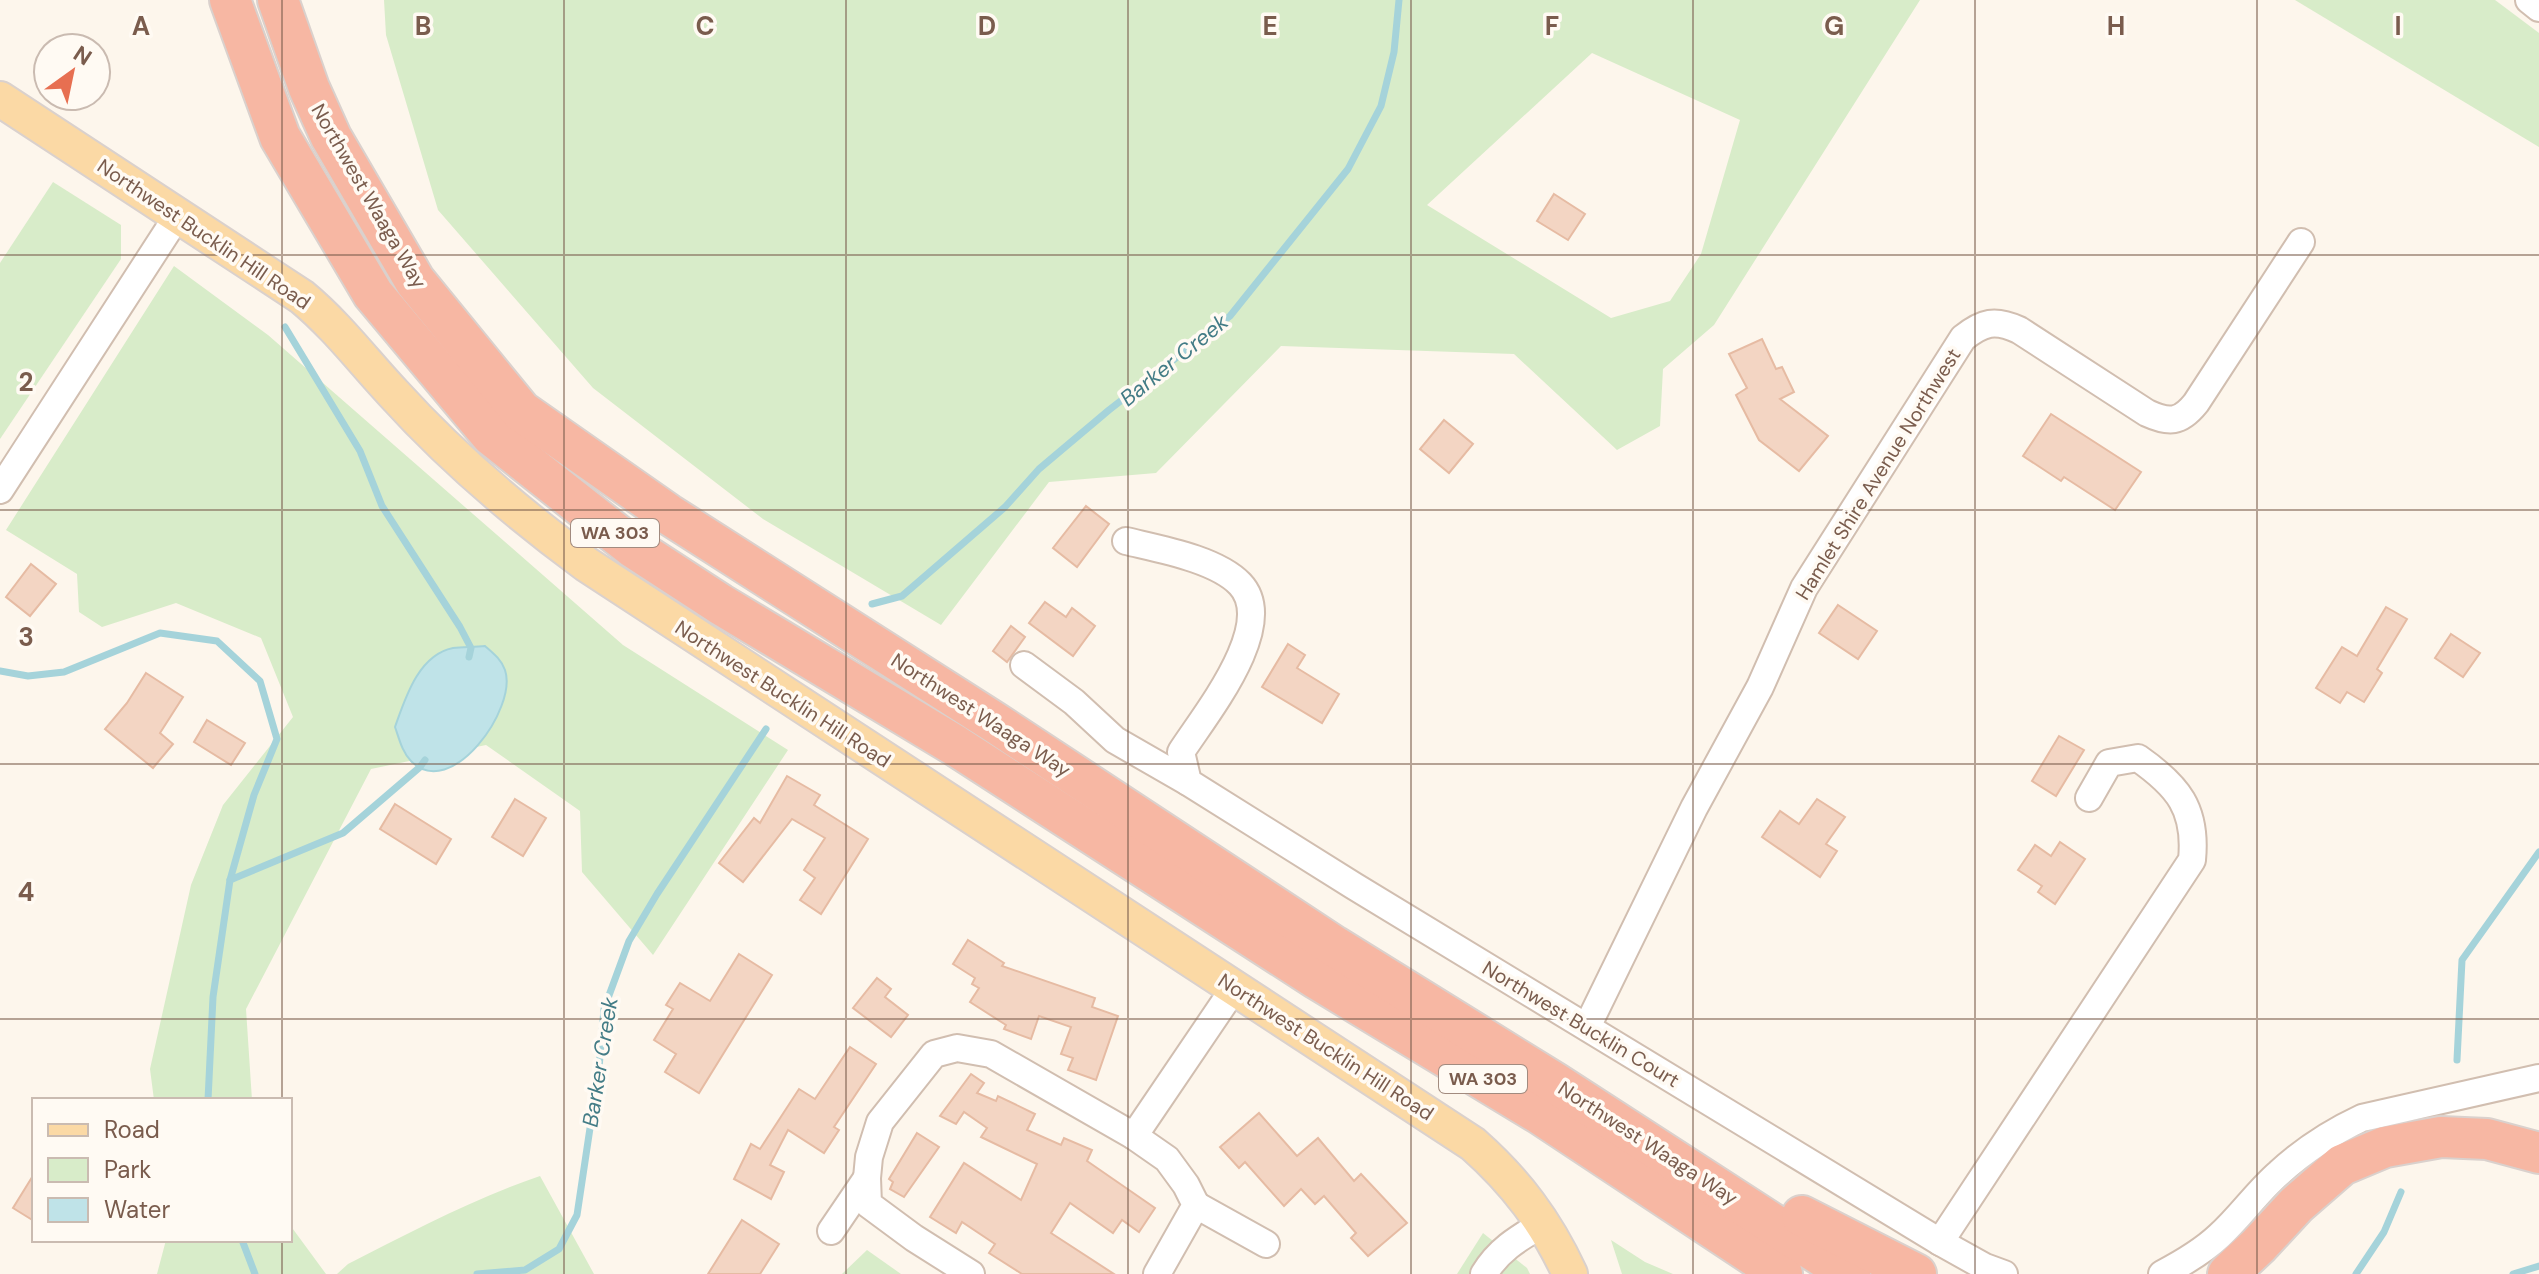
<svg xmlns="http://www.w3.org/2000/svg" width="2539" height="1274" font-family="'DM Sans',sans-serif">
<rect width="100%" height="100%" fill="#fdf6ec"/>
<g fill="#d8ecc9" fill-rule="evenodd">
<path d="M384,0H1920L1714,325L1663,369L1660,426L1617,450L1514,354L1281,346L1156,473L1049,482L941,625L763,519L593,388L438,210L386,35ZM1592,53L1740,120L1701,254L1670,301L1611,318L1427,205Z"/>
<polygon points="2295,0 2495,0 2539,33 2539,147"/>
<polygon points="53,182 121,225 121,259 0,439 0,263"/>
<polygon points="174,266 268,335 623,645 788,750 653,955 582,872 580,811 486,745 371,769 246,1009 252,1100 154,1100 150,1069 191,885 223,805 293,717 261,638 176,603 102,627 79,612 77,574 6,530"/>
<path d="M540,1176L594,1274H337L348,1264C411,1232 473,1199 540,1176Z"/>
<polygon points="290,1225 326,1274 157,1274 166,1240 290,1240"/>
<polygon points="1483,1233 1527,1268 1530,1274 1457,1274"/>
<polygon points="1611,1240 1645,1262 1673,1274 1622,1274"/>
<polygon points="867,1250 901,1274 842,1274"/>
</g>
<path fill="#bfe3e8" stroke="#a5d3da" stroke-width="2" d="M485,646C493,653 501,659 505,670C518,708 451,802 411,761C402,752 399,738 395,727C405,699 418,655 453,648C463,647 475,647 485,646Z"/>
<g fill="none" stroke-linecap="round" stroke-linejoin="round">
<g stroke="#a5d3da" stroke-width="7">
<polyline points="285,327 360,451 382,506 460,627 471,648 469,657"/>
<polyline points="872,604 902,596 1005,507 1039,469 1109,410 1230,316 1348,169 1381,106 1394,52 1399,0"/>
<polyline points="0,671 28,676 64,672 160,633 217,641 260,681 277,739 254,795 230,880 213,997 208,1100"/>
<polyline points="230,880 343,833 420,767 425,760"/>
<polyline points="2457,1060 2462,960 2539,852"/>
<polyline points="242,1240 255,1274"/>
<polyline points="477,1274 525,1270 559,1249 577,1215 599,1068 604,1009 629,941 657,894 766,729"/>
<polyline points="2356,1274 2384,1232 2401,1192"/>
<polyline points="2513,1274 2539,1266"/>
</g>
</g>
<g fill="#f3d5c3" stroke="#e6bba3" stroke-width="2">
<polygon points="1554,194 1585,214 1568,240 1537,221"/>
<polygon points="1762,339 1776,369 1782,367 1794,392 1780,399 1828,436 1799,471 1759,440 1736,395 1747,388 1729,354"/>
<polygon points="2051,414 2141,472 2115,510 2064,477 2061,481 2023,456"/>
<polygon points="1444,420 1473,444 1449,473 1420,449"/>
<polygon points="1086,506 1109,524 1077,567 1053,548"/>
<polygon points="31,564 56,584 30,616 6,597"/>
<polygon points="1045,602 1066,617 1072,608 1095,626 1073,656 1029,623"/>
<polygon points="1838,605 1877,631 1858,659 1819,633"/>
<polygon points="2386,607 2407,619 2377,669 2382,673 2364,702 2347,692 2340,703 2316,688 2342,647 2357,656"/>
<polygon points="1011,626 1025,637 1007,662 993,651"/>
<polygon points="2451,634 2480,653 2463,677 2435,658"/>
<polygon points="1288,644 1305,655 1297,668 1339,694 1322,723 1262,687"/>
<polygon points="146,673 183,697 160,733 173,744 153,768 105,729 127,703"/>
<polygon points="207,720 245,743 231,765 194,742"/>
<polygon points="2059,736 2084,750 2056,796 2032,781"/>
<polygon points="787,776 820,795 814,805 868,839 821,914 800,900 815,878 804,870 825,838 792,819 743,882 719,863 754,818 760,823"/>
<polygon points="515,799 546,818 523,856 492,837"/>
<polygon points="1817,799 1845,817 1826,844 1837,851 1820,877 1762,837 1780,811 1799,824"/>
<polygon points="395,804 451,839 436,864 380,829"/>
<polygon points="2060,842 2085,859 2055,904 2038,892 2042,886 2018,870 2035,845 2051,856"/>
<polygon points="968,940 1004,963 1002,966 1095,998 1092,1007 1118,1016 1096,1080 1068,1070 1073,1058 1061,1054 1071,1027 1039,1016 1031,1039 1004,1029 1006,1025 970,1002 979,988 972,984 975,978 953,964"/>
<polygon points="739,954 772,975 699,1093 665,1072 676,1054 654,1040 673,1009 666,1005 680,983 710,1001"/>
<polygon points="877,978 891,989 885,997 908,1015 891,1037 853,1008"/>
<polygon points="850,1047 876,1064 834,1127 839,1130 824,1153 788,1130 770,1165 784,1172 771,1199 734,1179 751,1144 760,1149 799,1089 815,1099"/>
<polygon points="971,1074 984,1083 977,1093 996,1101 998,1096 1035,1114 1027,1130 1061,1145 1064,1138 1092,1150 1087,1161 1155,1208 1139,1232 1122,1220 1113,1233 1070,1203 1051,1233 1114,1274 1022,1274 989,1253 995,1244 962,1222 956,1233 930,1217 964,1163 1021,1200 1037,1164 981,1137 987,1128 964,1112 956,1124 940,1116"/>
<polygon points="1259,1113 1297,1156 1318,1138 1354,1181 1361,1174 1407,1223 1368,1256 1351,1238 1356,1233 1324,1196 1315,1204 1301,1189 1284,1206 1245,1162 1239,1168 1220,1147"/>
<polygon points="917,1133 939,1147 904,1197 890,1189 893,1182 889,1179"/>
<polygon points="34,1174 34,1221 13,1208"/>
<polygon points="742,1220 779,1244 760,1274 708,1274"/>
</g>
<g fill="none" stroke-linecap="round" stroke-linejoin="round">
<defs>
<g id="minor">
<polyline points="2529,0 2539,8"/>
<polyline points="0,490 178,215"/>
<path d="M1126,541C1159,549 1216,559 1240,584C1279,625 1204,716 1181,752L1188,782L1354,886L1940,1242L1985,1267L2004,1274"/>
<polyline points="1024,665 1074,702 1115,740 1188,782"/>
<path d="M1587,1027L1694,808L1760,687L1804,588L1963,338C1983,322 1995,319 2019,330L2147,413C2169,423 2180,423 2196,403L2301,242"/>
<polyline points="1134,1136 1235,987"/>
<polyline points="1196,1205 1266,1244"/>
<polyline points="831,1231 867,1178"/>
<path d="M1940,1242L2192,860C2197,809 2178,786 2138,758L2109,763L2089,798"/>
<polyline points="971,1274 914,1238 868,1204 867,1178 869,1157 880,1122 934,1054 957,1048 991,1054 1134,1136 1167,1159 1186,1185 1196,1205 1157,1274"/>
<path d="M1484,1274C1499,1249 1519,1238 1544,1223"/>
<path d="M2162,1274C2183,1263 2202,1252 2219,1236C2241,1216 2257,1192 2279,1173C2304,1150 2332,1132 2362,1118L2539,1078"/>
</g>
<path id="major" d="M0,99L302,297C337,326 363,361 394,394C452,458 517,513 586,564L1473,1144C1516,1182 1546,1222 1570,1274"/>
<g id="highway">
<polyline points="230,0 280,137 373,294 491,435 634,548 720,604 956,746 1317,979 1540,1114 1782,1274"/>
<polyline points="278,0 309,88 331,137 415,281 521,411 668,514 994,722 1334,946 1555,1083 1850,1274"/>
<polyline points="1802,1216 1916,1274"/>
<polyline points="2228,1274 2258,1246 2296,1205 2342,1165 2385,1147 2441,1137 2487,1139 2539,1153"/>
</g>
</defs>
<use href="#minor" stroke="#d1beb0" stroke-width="30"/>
<use href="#major" stroke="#dad1cd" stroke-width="38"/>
<use href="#highway" stroke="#dad1cd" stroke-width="44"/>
<use href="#minor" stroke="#fff" stroke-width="26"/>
<use href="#major" stroke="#fbd9a5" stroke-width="34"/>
<use href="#highway" stroke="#f7b7a3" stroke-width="40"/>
</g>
<path fill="none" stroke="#7a5c4d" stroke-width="2" stroke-opacity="0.55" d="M282,0V1100M564,0V1274M846,0V1274M1128,0V1274M1411,0V1274M1693,0V1274M1975,0V1274M2257,0V1274M0,255H2539M0,510H2539M0,764H2539M0,1019H2539M282,1240V1274"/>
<g text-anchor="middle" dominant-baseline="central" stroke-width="7" stroke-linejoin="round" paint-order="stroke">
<g fill="#fffaf3" stroke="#a28b7f" stroke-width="2">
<rect x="571" y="519" width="88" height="28" rx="6"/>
<rect x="1439" y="1065" width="88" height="28" rx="6"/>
</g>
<g font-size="18" font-weight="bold" fill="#7a5c4d">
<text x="615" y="533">WA 303</text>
<text x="1483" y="1079">WA 303</text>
</g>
<g font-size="20" fill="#7a5c4d" stroke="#fffaf3">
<text transform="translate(369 196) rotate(60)">Northwest Waaga Way</text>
<text transform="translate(204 234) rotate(34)">Northwest Bucklin Hill Road</text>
<text transform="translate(1878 474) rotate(-58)">Hamlet Shire Avenue Northwest</text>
<text transform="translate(783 694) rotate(33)">Northwest Bucklin Hill Road</text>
<text transform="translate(981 715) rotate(33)">Northwest Waaga Way</text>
<text transform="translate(1581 1024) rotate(31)">Northwest Bucklin Court</text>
<text transform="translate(1326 1047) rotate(33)">Northwest Bucklin Hill Road</text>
<text transform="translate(1648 1143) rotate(33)">Northwest Waaga Way</text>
</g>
<g font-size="22" font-style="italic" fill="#437c86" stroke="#fffaf3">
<text transform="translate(1174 360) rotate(-39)">Barker Creek</text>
<text transform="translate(600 1062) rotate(-81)">Barker Creek</text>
</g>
</g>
<g font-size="26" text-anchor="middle" font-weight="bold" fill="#7a5c4d" stroke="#fffaf3" stroke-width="7" stroke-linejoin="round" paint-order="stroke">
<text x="141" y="35">A</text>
<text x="423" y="35">B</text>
<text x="705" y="35">C</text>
<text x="987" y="35">D</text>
<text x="1270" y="35">E</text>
<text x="1552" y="35">F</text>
<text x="1834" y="35">G</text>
<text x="2116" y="35">H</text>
<text x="2398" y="35">I</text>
<text x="26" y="391">2</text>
<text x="26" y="646">3</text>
<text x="26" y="901">4</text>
</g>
<rect x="32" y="1098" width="260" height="144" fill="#fffaf3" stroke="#cabbb1" stroke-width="2"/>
<rect x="48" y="1124" width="40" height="12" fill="#fbd9a5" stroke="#cabbb1" stroke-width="2"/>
<text x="104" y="1138" font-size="24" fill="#7a5c4d">Road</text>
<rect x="48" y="1158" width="40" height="24" fill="#d8ecc9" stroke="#cabbb1" stroke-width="2"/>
<text x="104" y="1178" font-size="24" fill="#7a5c4d">Park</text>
<rect x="48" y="1198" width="40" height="24" fill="#bfe3e8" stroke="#cabbb1" stroke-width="2"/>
<text x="104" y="1218" font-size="24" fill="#7a5c4d">Water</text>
<g transform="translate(72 72) rotate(33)"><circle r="38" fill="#fffaf3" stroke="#cabbb1" stroke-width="2"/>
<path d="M0-6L14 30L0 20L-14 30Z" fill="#e76f51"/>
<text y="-12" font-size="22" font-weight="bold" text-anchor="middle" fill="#7a5c4d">N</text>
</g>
</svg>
